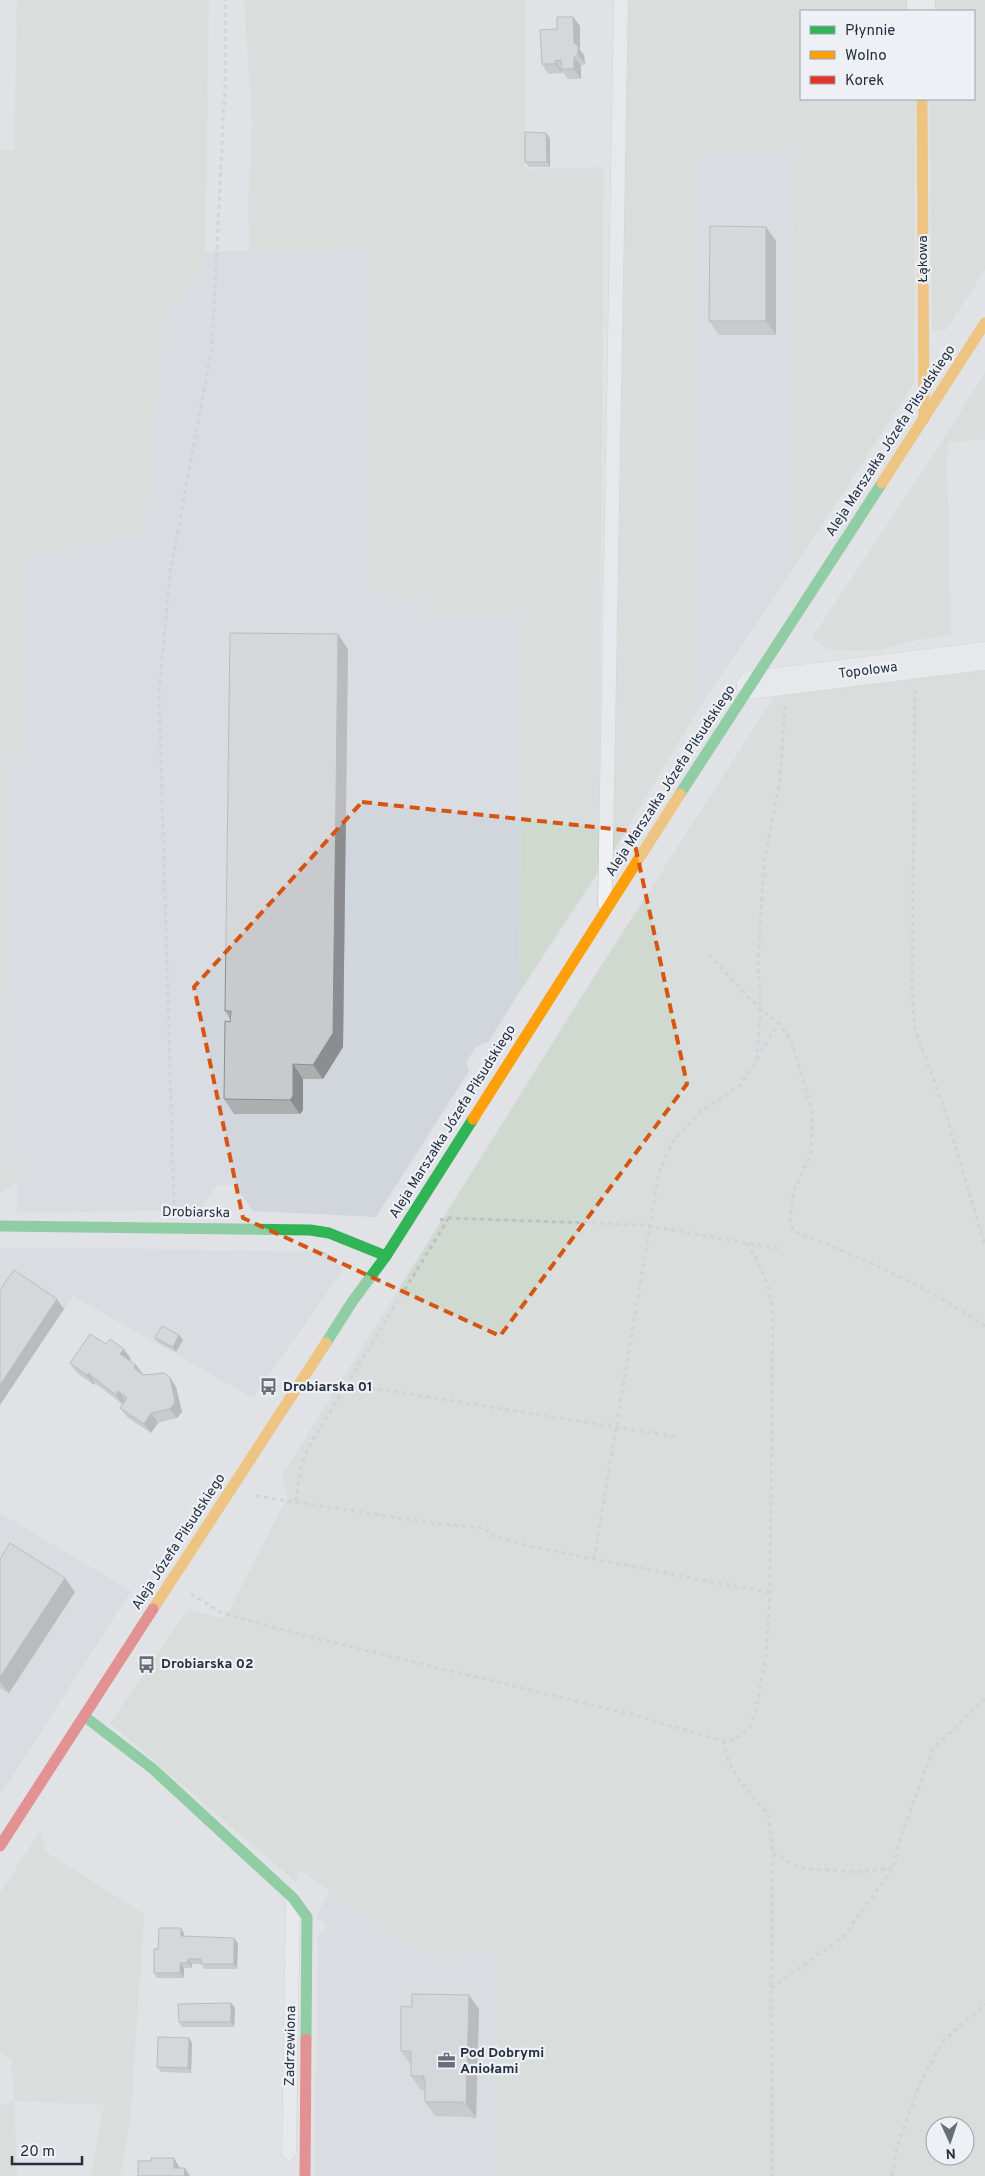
<svg xmlns="http://www.w3.org/2000/svg" width="985" height="2176" font-family="Overpass,sans-serif">
<rect width="100%" height="100%" fill="#e0e2e5"/>
<g fill="#d1d5dc">
<polygon points="793,149 790,574 697,711 696,673 699,151"/>
<polygon points="373,250 368,589 400,598 426,597 425,611 523,612 519,993 489,1041 476,1047 466,1062 469,1071 376,1217 253,1211 235,1185 217,1185 200,1210 17,1213 17,1181 22,1157 3,1160 2,1062 7,760 22,760 27,550 70,547 143,536 164,319 205,268 205,251"/>
<polygon points="0,1248 105,1248 326,1252 343,1270 253,1398 73,1296 0,1405"/>
<polygon points="0,1513 131,1591 0,1796"/>
<polygon points="499,1855 495,2176 314,2176 318,1935 328,1927 317,1916 329,1890 298,1869"/>
</g>
<g fill="#d0d9d0" fill-rule="evenodd">
<polygon points="17,0 209,0 205,268 164,319 143,536 70,547 27,550 22,761 7,760 2,1062 3,1159 22,1157 17,1181 0,1194 0,150 14,150"/>
<polygon points="244,0 526,0 525,169 604,167 599,871 519,993 523,613 425,611 426,597 400,598 368,590 373,251 250,252 248,209 252,122"/>
<polygon points="626,0 916,0 916,11 801,11 801,99 915,99 914,383 790,574 793,149 699,151 696,673 697,711 612,854"/>
<polygon points="928,0 985,0 985,270 946,330 932,330 929,99 974,99 974,11 928,11"/>
<polygon points="985,372 985,440 947,442 951,635 906,642 879,651 851,651 827,649 812,638 940,445"/>
<path d="M985,670V2176H495L498,1952L424,1954L298,1869L297,1883L110,1723L188,1609L225,1619L288,1496L281,1477L580,999L773,698L884,678ZM935,2126H965V2156H935Z"/>
<polygon points="40,1831 46,1852 144,1914 131,2116 120,2176 91,2176 104,2105 14,2101 17,2176 0,2176 0,2106 14,2100 11,2059 0,2052 0,1893"/>
</g>
<g fill="none" stroke-linecap="round" stroke-linejoin="round">
<defs>
<g id="lane">
<polyline points="605,904 621,0"/>
<polyline points="289,2153 293,1901"/>
</g>
<g id="street">
<polyline points="921,0 921,11"/>
<polyline points="751,685 985,656"/>
</g>
</defs>
<use href="#lane" stroke="#bec0c3" stroke-width="15"/>
<use href="#street" stroke="#bec0c3" stroke-width="29"/>
<g stroke="#bfc0c5" stroke-width="3" stroke-dasharray="4 4" stroke-linecap="butt">
<polyline points="915,690 912,989 915,1029 944,1108 985,1246"/>
<path d="M709,955L761,1010L779,1023L792,1042L812,1111L811,1153L794,1191L790,1218L793,1231C860,1257 925,1285 985,1326"/>
<polyline points="757,1059 779,1023"/>
<polyline points="174,1204 159,693 170,573 212,347 225,85 225,0"/>
<polyline points="440,1220 449,1218 644,1225 779,1249"/>
<polyline points="347,1384 678,1437"/>
<polyline points="256,1496 433,1523 483,1528 494,1536 532,1547 770,1593"/>
<polyline points="296,1501 300,1470 308,1448 448,1219"/>
<polyline points="594,1559 659,1172 674,1139 701,1111 739,1086 756,1062 761,1010 758,963 764,862 780,781 785,707"/>
<path d="M191,1594L222,1613L302,1635L634,1715L723,1741L735,1739L742,1734L750,1726L756,1710L766,1654L770,1593L773,1312C770,1286 761,1264 746,1243"/>
<polyline points="723,1741 728,1760 736,1776 768,1814 773,1850 771,1988 772,2176"/>
<polyline points="773,1853 800,1868 857,1872 893,1868"/>
<polyline points="771,1988 843,1937 893,1868 902,1833 933,1749 985,1699"/>
<polyline points="892,2176 897,2147 921,2080 944,2040 985,2004"/>
</g>
<use href="#lane" stroke="#eff0f2" stroke-width="14"/>
<use href="#street" stroke="#eff0f2" stroke-width="28"/>
<g stroke="#30b455" stroke-width="11">
<polyline points="680,794 882,483"/>
<polyline points="0,1226 310,1230 329,1233 386,1256"/>
<polyline points="326,1343 352,1302 386,1256 473,1119"/>
<polyline points="84,1716 153,1769 293,1898 307,1917 306,2039"/>
</g>
<g stroke="#ff9f0a" stroke-width="11">
<polyline points="922,99 924,419"/>
<polyline points="882,483 985,323"/>
<polyline points="473,1119 680,794"/>
<polyline points="153,1609 326,1343"/>
</g>
<g stroke="#e5322d" stroke-width="11">
<polyline points="0,1846 153,1609"/>
<polyline points="305,2176 306,2039"/>
</g>
</g>
<g fill="#acaeb0">
<polygon points="573,17 580,26 580,50 584,55 585,64 581,66 581,79 568,79 562,71 562,73 548,74 542,64 557,29"/>
<polygon points="550,138 550,167 529,167 525,162"/>
<polygon points="776,241 776,335 719,335 709,321"/>
<polygon points="348,649 343,1047 323,1079 303,1079 303,1110 300,1114 234,1114 224,1099 230,1019 225,1011"/>
<polygon points="179,1335 183,1340 176,1352 159,1343 155,1338"/>
<polygon points="106,1344 131,1359 129,1360 143,1375 170,1377 176,1387 182,1412 177,1418 158,1423 151,1433 127,1417 120,1408 122,1404 95,1383 94,1385 77,1373 70,1363"/>
<polygon points="0,1559 75,1592 9,1693 0,1688"/>
<polygon points="184,1933 184,1936 238,1943 237,1969 204,1969 201,1964 192,1964 192,1968 184,1968 184,1978 157,1978 154,1973 158,1949"/>
<polygon points="231,2003 235,2008 234,2027 182,2027 179,2022"/>
<polygon points="479,2009 476,2118 473,2119 471,2117 435,2116 425,2102 425,2090 421,2090 411,2076 411,2065 401,2051"/>
<polygon points="189,2038 192,2043 191,2073 161,2072 157,2067"/>
</g>
<g fill="#8c8d90">
<polygon points="573,17 580,26 580,50 584,55 585,64 578,54 574,43"/>
<polygon points="574,57 581,66 581,79 574,69"/>
<polygon points="555,61 562,71 562,73 555,64"/>
<polygon points="546,133 550,138 550,167 547,162"/>
<polygon points="766,227 776,241 776,335 766,321"/>
<polygon points="338,634 348,649 343,1047 323,1079 313,1065"/>
<polygon points="293,1064 303,1079 303,1110 300,1114 290,1100"/>
<polygon points="57,1299 64,1309 0,1405 0,1385"/>
<polygon points="179,1335 183,1340 176,1352 173,1347"/>
<polygon points="124,1349 131,1359 127,1364 120,1354"/>
<polygon points="136,1365 143,1374 134,1368"/>
<polygon points="88,1373 95,1383 94,1385 87,1375"/>
<polygon points="170,1377 176,1387 182,1412 177,1418 170,1409"/>
<polygon points="118,1391 125,1401 122,1404 116,1395"/>
<polygon points="151,1413 158,1423 151,1433 144,1424"/>
<polygon points="65,1578 75,1592 9,1693 0,1681 0,1677"/>
<polygon points="181,1928 184,1933 184,1941 181,1936"/>
<polygon points="234,1938 238,1943 237,1969 234,1964"/>
<polygon points="188,1959 192,1964 192,1968 188,1963"/>
<polygon points="180,1963 184,1968 184,1978 180,1973"/>
<polygon points="469,1995 479,2009 476,2118 466,2104"/>
<polygon points="231,2003 235,2008 234,2027 231,2022"/>
<polygon points="189,2038 192,2043 191,2073 188,2068"/>
<polygon points="174,2158 180,2168 174,2168"/>
<polygon points="185,2168 190,2176 184,2176"/>
</g>
<g fill="#c8cacd" stroke="#8c8d90">
<polygon points="557,17 573,17 574,43 578,46 578,54 574,57 574,69 562,69 561,60 555,61 555,64 542,64 540,30 557,29"/>
<polygon points="525,132 546,133 547,162 525,162"/>
<polygon points="710,226 766,227 766,321 709,321"/>
<polygon points="230,633 338,634 333,1033 313,1065 293,1064 293,1096 290,1100 224,1099 225,1021 230,1022 231,1011 225,1011"/>
<polygon points="14,1270 57,1299 0,1385 0,1290"/>
<polygon points="162,1326 179,1335 173,1347 155,1338"/>
<polygon points="90,1334 106,1344 110,1339 124,1349 120,1354 136,1365 134,1368 143,1375 164,1373 170,1377 175,1402 170,1409 151,1413 144,1424 120,1408 127,1398 118,1391 116,1395 88,1373 87,1375 70,1363"/>
<polygon points="10,1543 65,1578 0,1677 0,1559"/>
<polygon points="159,1928 181,1928 181,1936 234,1938 234,1964 201,1964 201,1959 188,1959 188,1963 180,1963 180,1973 154,1973 154,1949 158,1949"/>
<polygon points="412,1994 469,1995 466,2104 463,2104 463,2102 425,2102 425,2079 423,2079 424,2076 411,2076 411,2051 401,2051 401,2006 412,2007"/>
<polygon points="231,2003 231,2022 179,2022 178,2004"/>
<polygon points="158,2037 189,2038 188,2068 157,2067"/>
<polygon points="151,2158 174,2158 174,2168 185,2168 184,2176 138,2176 138,2161 151,2161"/>
</g>
<path d="M0 0H985V2176H0ZM362,802L632,831L687,1084L500,1336L243,1218L194,987Z" fill="#e0e2e5" fill-opacity=".55" fill-rule="evenodd"/>
<path fill="none" stroke="#d55511" stroke-width="4" stroke-dasharray="10 6" stroke-linejoin="round" d="M362,802L632,831L687,1084L500,1336L243,1218L194,987Z"/>
<defs>
<symbol id="bus-bare" viewBox="-9 -9 18 18"><path d="M-5-6H5V4H4V6H2V4H-2V6H-4V4H-5ZM-3.5-4V0h7V-4ZM-3.5 1.2v1.5H-2V1.2ZM2 1.2v1.5H3.5V1.2Z" fill="#676e79" stroke="#edf0f5" stroke-width="2.5" paint-order="stroke"/></symbol>
<symbol id="office-bare" viewBox="-9 -9 18 18"><path d="M-6-3h4V-5.5h4V-3h4V5H-6ZM-1-4.5V-3h2v-1.5ZM-6 0V1H6V0Z" fill="#676e79" stroke="#edf0f5" stroke-width="2.5" paint-order="stroke"/></symbol>
</defs>
<g fill-rule="evenodd">
<use href="#bus-bare" x="256" y="1374" width="25" height="25"/>
<use href="#bus-bare" x="134" y="1652" width="25" height="25"/>
<use href="#office-bare" x="434" y="2048" width="25" height="25"/>
</g>
<g text-anchor="middle" dominant-baseline="central" stroke-width="4.5" stroke-linejoin="round" paint-order="stroke">
<g font-size="14" fill="#262f3f" stroke="#edf0f5">
<text transform="translate(923 259) rotate(-90)">Łąkowa</text>
<text transform="translate(891 441) rotate(-57)">Aleja Marszałka Józefa Piłsudskiego</text>
<text transform="translate(868 671) rotate(-7)">Topolowa</text>
<text transform="translate(671 781) rotate(-57)">Aleja Marszałka Józefa Piłsudskiego</text>
<text transform="translate(453 1122) rotate(-58)">Aleja Marszałka Józefa Piłsudskiego</text>
<text transform="translate(196 1213) rotate(1)">Drobiarska</text>
<text transform="translate(179 1542) rotate(-57)">Aleja Józefa Piłsudskiego</text>
<text transform="translate(291 2046) rotate(-89)">Zadrzewiona</text>
</g>
<g font-size="14" font-weight="bold" fill="#262f3f" stroke="#edf0f5" text-anchor="start">
<text x="283" y="1387">Drobiarska 01</text>
<text x="161" y="1664">Drobiarska 02</text>
<text x="460" y="2053">Pod Dobrymi<tspan x="460" dy="16">Aniołami</tspan></text>
</g>
</g>
<rect x="800" y="10" width="175" height="90" fill="#edf0f5" stroke="#9da3ac"/>
<rect x="810" y="26" width="25" height="8" fill="#30b455" stroke="#9da3ac"/>
<text x="845" y="35" font-size="15" fill="#262f3f">Płynnie</text>
<rect x="810" y="51" width="25" height="8" fill="#ff9f0a" stroke="#9da3ac"/>
<text x="845" y="60" font-size="15" fill="#262f3f">Wolno</text>
<rect x="810" y="76" width="25" height="8" fill="#e5322d" stroke="#9da3ac"/>
<text x="845" y="85" font-size="15" fill="#262f3f">Korek</text>
<g transform="translate(950 2141) rotate(177)"><circle r="24" fill="#edf0f5" stroke="#9da3ac"/>
<path d="M0-4L9 19L0 12L-9 19Z" fill="#676e79"/>
<text y="-8" font-size="14" font-weight="bold" text-anchor="middle" fill="#262f3f">N</text>
</g>
<path d="M12 2156v8h70v-8" fill="none" stroke="#262f3f" stroke-width="2.5"/>
<text x="20" y="2156" font-size="15" fill="#262f3f" stroke="#edf0f5" stroke-width="4" paint-order="stroke">20 m</text>
</svg>
